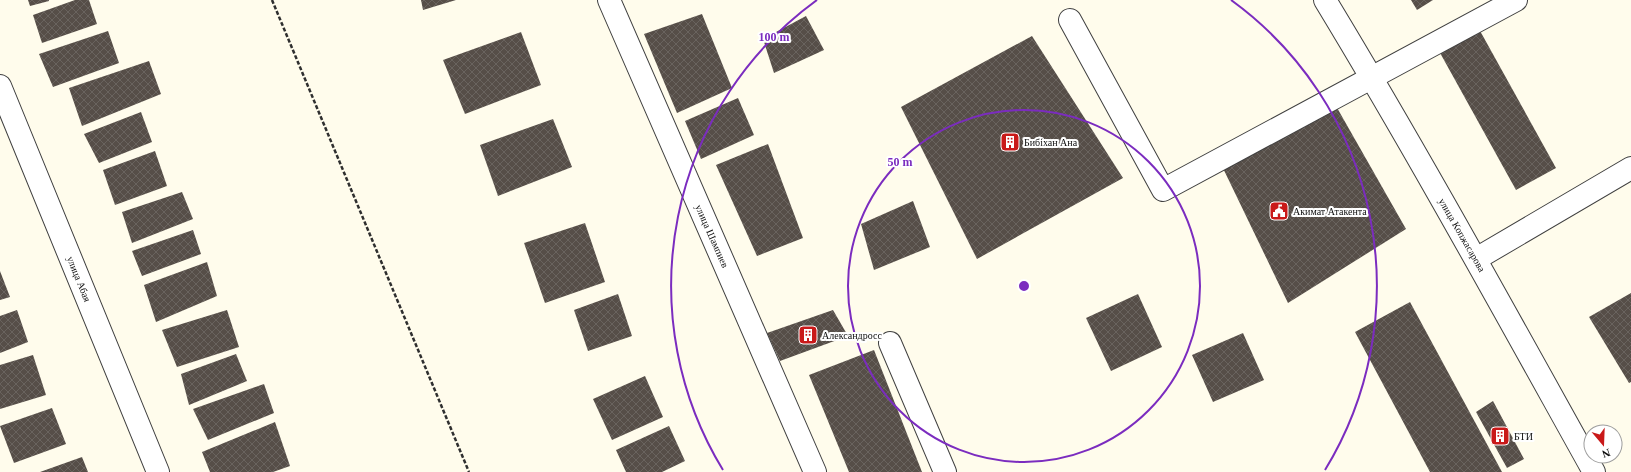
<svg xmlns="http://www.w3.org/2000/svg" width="1631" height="472" font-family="Georgia,serif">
<defs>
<pattern id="building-cross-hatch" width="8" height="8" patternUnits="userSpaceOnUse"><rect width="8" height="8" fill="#564e48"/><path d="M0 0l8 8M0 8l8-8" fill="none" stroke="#69635e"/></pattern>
</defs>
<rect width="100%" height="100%" fill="#fffcec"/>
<g fill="url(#building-cross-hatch)">
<polygon points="28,0 49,0 49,1 30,6"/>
<polygon points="75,0 89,0 97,24 42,43 33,15"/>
<polygon points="421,0 456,0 423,10"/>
<polygon points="1411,0 1433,0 1417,10"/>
<polygon points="702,14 732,88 677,113 644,34"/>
<polygon points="806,16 824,50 774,73 763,39"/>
<polygon points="1474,20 1556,168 1516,190 1434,42"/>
<polygon points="108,31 119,63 53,87 39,54"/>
<polygon points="521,32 541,85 465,114 443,60"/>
<polygon points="1032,36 1123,178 977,259 901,107"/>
<polygon points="149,61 161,94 82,126 69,88"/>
<polygon points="738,98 754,135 701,159 685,121"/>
<polygon points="1336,106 1406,229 1288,303 1220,162"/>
<polygon points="141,112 152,142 99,163 84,134"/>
<polygon points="553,119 572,167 498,196 480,145"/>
<polygon points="768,144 803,238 757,256 716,165"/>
<polygon points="155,151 167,186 115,205 103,170"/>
<polygon points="182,192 193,219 132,243 122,212"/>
<polygon points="913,201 930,247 874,270 861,224"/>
<polygon points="585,223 605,282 545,303 524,243"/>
<polygon points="193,230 201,254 142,276 132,251"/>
<polygon points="207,262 217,296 156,322 144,285"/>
<polygon points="0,271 10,297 0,300"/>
<polygon points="1631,293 1631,382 1629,383 1589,317"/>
<polygon points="618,294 632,336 588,351 574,310"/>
<polygon points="1138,294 1162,347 1111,371 1086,318"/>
<polygon points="1410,302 1502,472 1430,472 1355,332"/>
<polygon points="17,310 28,342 0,353 0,316"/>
<polygon points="227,310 239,347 177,367 162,330"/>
<polygon points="833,310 848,336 780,361 767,333"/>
<polygon points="1243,333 1264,380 1213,402 1192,355"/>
<polygon points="874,350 922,472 849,472 809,375"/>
<polygon points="236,354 247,381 189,405 181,374"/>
<polygon points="33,355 46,395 0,409 0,365"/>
<polygon points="645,376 663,417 612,440 593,399"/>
<polygon points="264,384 274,413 208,440 193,409"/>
<polygon points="1493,401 1524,459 1507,468 1476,412"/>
<polygon points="52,408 66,444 14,463 0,426"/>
<polygon points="275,422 290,466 273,472 210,472 202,452"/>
<polygon points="669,426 685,461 662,472 626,472 616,450"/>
<polygon points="82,457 88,472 40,472"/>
</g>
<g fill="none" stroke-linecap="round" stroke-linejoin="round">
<defs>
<g id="minor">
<polyline points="609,0 815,472"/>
<path d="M1325,0C1419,155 1506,314 1594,472"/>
<polyline points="1070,20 1163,190 1516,0"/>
<polyline points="0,86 158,472"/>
<polyline points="1476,259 1631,168"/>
<polyline points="890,343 945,472"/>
</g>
</defs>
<use href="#minor" stroke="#404040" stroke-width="24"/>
<polyline stroke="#2f2f2f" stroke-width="2.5" stroke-dasharray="4 2" stroke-linecap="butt" points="272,0 469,472"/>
<use href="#minor" stroke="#fff" stroke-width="22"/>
</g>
<g fill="none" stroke="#7b2cbf" stroke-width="2">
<circle cx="1024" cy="286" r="176"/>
<path d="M723 470A353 353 0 0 1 817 0M1231 0A353 353 0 0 1 1325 470"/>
</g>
<defs>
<symbol id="building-square" viewBox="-11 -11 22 22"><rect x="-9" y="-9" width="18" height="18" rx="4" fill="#c91919" stroke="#fff"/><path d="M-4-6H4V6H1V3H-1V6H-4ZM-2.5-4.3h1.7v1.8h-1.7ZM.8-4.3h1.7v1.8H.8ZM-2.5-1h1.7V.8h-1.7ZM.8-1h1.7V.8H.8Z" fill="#fff"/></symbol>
<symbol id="civic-square" viewBox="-11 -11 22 22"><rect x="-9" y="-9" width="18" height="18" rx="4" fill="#c91919" stroke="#fff"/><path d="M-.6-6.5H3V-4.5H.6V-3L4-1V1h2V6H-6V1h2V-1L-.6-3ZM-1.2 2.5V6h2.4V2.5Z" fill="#fff"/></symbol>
</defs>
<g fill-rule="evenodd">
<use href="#building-square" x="999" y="131" width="22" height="22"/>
<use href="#civic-square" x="1268" y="200" width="22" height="22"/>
<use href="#building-square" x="797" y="324" width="22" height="22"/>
<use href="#building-square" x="1489" y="425" width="22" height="22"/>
</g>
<g text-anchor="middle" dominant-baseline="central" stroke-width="4" stroke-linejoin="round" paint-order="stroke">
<g font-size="10" fill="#0d0d0d" stroke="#fff" text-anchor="start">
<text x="1024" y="142">Бибіхан Ана</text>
<text x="1293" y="211">Акимат Атакента</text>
<text x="822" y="335">Александросс</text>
<text x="1514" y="436">БТИ</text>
</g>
<g font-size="10" fill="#0d0d0d" stroke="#fff">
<text transform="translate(1462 235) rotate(60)">улица Копжасарова</text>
<text transform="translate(712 236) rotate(66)">улица Шампиев</text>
<text transform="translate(79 279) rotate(68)">улица Абая</text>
</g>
</g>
<circle cx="1024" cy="286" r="6" fill="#7b2cbf" stroke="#fff" stroke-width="2"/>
<g font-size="12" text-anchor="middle" font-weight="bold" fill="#7b2cbf" stroke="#fff" stroke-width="4" stroke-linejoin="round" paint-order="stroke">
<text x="774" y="41">100 m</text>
<text x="900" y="166">50 m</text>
</g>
<g transform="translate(1603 444) rotate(161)"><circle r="19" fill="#ffffff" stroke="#9e9e9e"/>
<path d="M0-3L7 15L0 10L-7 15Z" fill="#c91919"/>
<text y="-6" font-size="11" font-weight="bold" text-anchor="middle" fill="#0d0d0d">N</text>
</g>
</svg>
